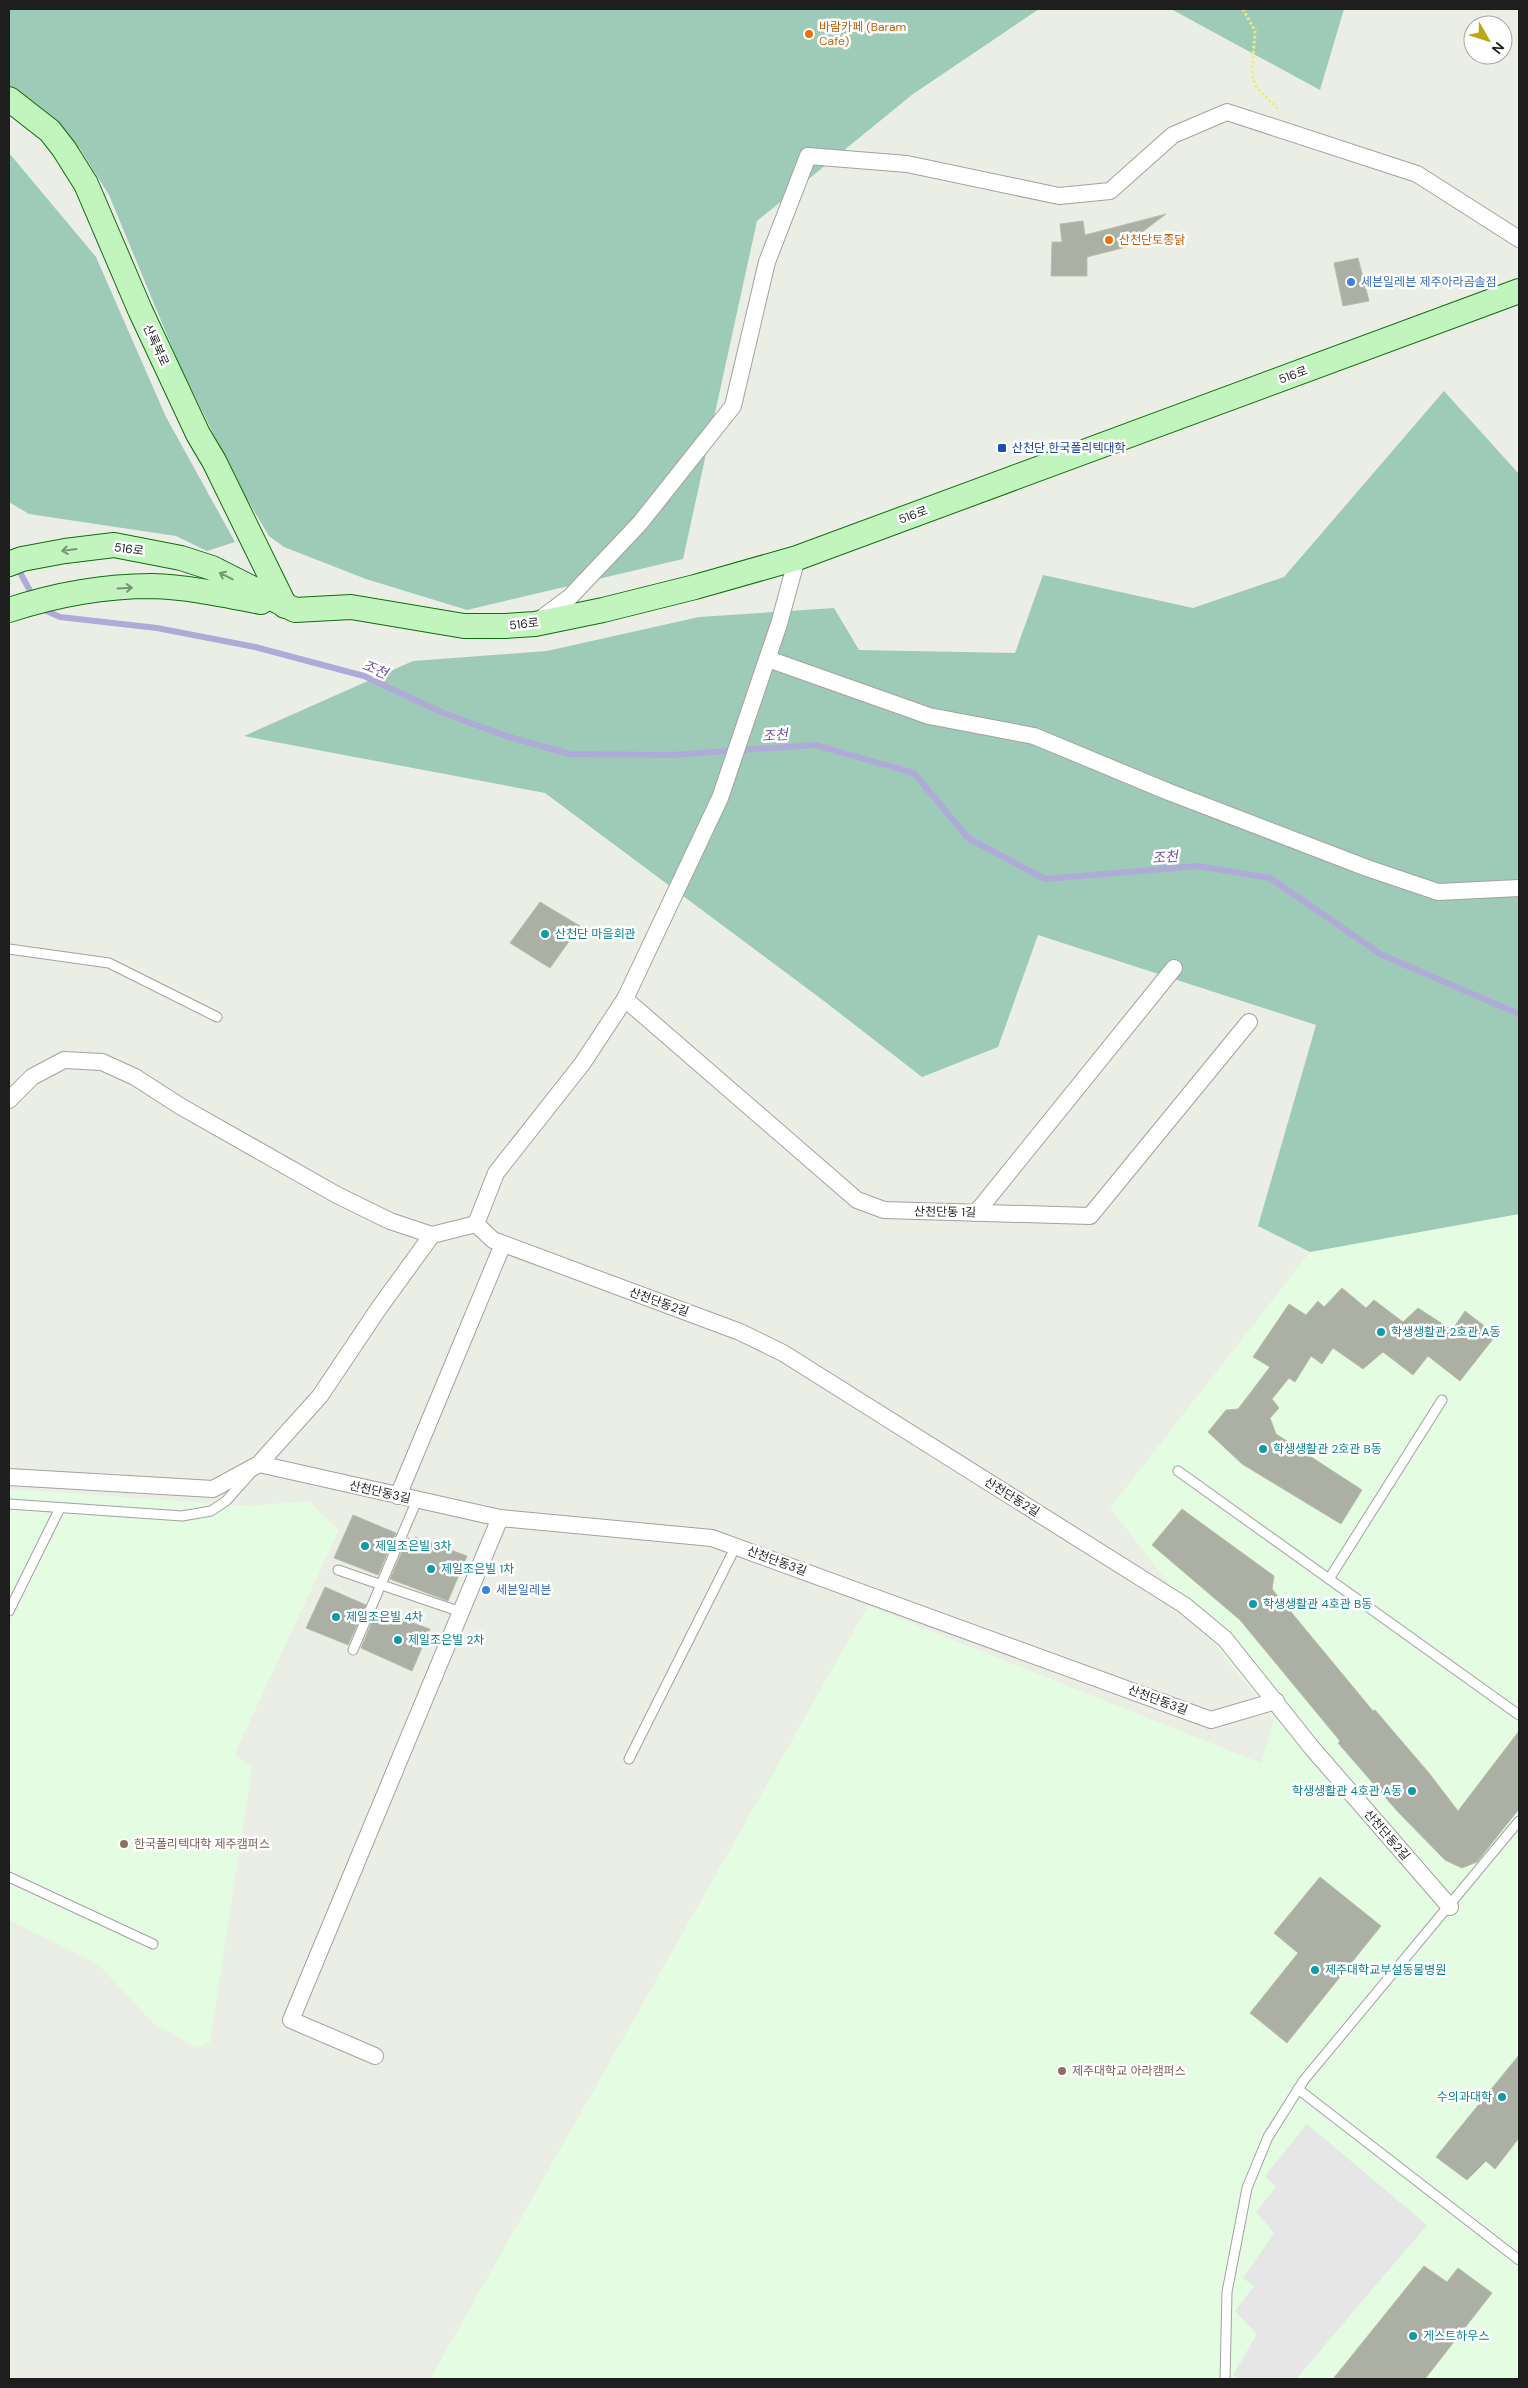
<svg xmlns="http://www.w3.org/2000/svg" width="1528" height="2388" font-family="'DM Sans','Noto Sans KR',sans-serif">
<rect width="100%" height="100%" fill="#eaeee5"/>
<g fill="#e4fce1">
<polygon points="1519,1195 1519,2379 430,2379 868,1606 1261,1763 1274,1720 1110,1508 1310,1252"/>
<polygon points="9,1489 251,1506 309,1501 339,1530 234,1755 252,1767 210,2042 197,2048 153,2023 98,1964 9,1920"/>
</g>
<g fill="#9ecab8">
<polygon points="9,9 1039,9 913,94 757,221 683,559 467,610 366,579 284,547 269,536 239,486 179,364 109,195 80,149 35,106 9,87"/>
<polygon points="1171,9 1344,9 1320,90"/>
<polygon points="9,153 96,257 166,417 235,542 207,551 176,536 29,514 9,502"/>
<polygon points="1444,391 1519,474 1519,1214 1310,1252 1258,1226 1316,1025 1038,935 998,1047 922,1077 824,1001 545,793 244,736 413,661 547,651 699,617 834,608 859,650 1015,653 1043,575 1193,608 1284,577"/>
</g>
<polygon fill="#e6e6e6" points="1307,2124 1427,2225 1296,2379 1238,2379 1233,2375 1257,2334 1235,2311 1254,2286 1243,2278 1274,2233 1256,2212 1276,2187 1265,2176"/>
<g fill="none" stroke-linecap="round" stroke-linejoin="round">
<g stroke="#afaad8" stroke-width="6">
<polyline points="17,567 34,598"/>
<polyline points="40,608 60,617 157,628 255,647 364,676 441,712 506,736 570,754 672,755 815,745 914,773 968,838 1045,879 1198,866 1270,878 1382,955 1519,1014"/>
</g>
</g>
<g fill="#acb0a4" stroke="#b8bfa9">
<polygon points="1166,214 1129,242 1130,246 1087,257 1087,276 1051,276 1052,242 1062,242 1060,224 1083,221 1085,235"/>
<polygon points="1358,258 1369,301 1343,306 1334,263"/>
<polygon points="540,902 580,926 550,968 510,943"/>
<polygon points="1342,1288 1366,1308 1374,1300 1403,1322 1418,1308 1452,1330 1465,1311 1496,1335 1460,1381 1428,1356 1413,1375 1383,1352 1363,1369 1333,1348 1322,1364 1311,1356 1295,1382 1289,1378 1272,1399 1279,1408 1270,1418 1276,1434 1362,1490 1341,1524 1242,1464 1208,1432 1226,1410 1238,1409 1270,1367 1253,1357 1289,1304 1306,1315 1318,1301 1324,1307"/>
<polygon points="1182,1509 1274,1576 1272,1589 1373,1711 1375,1710 1429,1773 1458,1811 1519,1731 1519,1809 1477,1862 1462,1868 1445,1860 1398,1812 1338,1743 1340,1741 1240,1620 1152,1545"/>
<polygon points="353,1515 396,1533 378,1575 334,1558"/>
<polygon points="415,1537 467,1556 448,1601 390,1579 408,1538 413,1540"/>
<polygon points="325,1587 366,1605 348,1645 306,1628"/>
<polygon points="377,1610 430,1629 412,1671 361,1648"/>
<polygon points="1320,1877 1381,1926 1287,2043 1250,2013 1298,1953 1274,1933"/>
<polygon points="1519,2055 1519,2138 1495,2169 1486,2161 1467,2180 1436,2157"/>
<polygon points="1424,2266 1447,2282 1458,2268 1492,2293 1425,2379 1333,2379"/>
</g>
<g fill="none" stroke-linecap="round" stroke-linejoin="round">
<defs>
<g id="service">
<polyline points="9,949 109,963 217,1017"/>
<polyline points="1178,1471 1519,1715"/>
<polyline points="9,1504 182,1516 211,1511 226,1501 251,1473"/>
<polyline points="338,1570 461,1612"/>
<polyline points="1329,1579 1442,1400"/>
<polyline points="9,1611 60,1508"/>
<polyline points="353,1650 417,1500"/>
<polyline points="629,1759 736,1546"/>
<polyline points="9,1877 153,1944"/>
<polyline points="1298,2089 1519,2260"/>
<polyline points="1225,2379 1227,2292 1247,2188 1268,2137 1304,2080 1519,1821"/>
</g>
<g id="minor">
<polyline points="538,621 570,597 640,523 733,406 767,262 808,156 907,164 1059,196 1110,191 1173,135 1227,112 1417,174 1519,239"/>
<polyline points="768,659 929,716 1034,736 1169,792 1367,868 1438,892 1519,888"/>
<polyline points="625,999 857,1200 884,1210 1090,1216 1249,1022"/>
<polyline points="9,1100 32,1077 64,1060 102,1062 135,1077 180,1106 337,1195 390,1221 432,1235 476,1224"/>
<polyline points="976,1213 1174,968"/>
<polyline points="476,1224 493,1240 740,1332 783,1353 1184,1605 1225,1639 1312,1748 1450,1907"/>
<polyline points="476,1224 496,1173 582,1064 625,999 720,798 779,624 797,558"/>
<polyline points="259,1464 500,1518 712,1538 1211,1720 1276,1701"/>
<polyline points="9,1477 213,1489 259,1464 320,1396 379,1308 432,1235"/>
<polyline points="398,1496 503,1244"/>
<polyline points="375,2056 291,2020 500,1518"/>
</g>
<g id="secondary">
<polyline points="9,99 50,131 64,149 86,184 140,310 198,434 214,461 285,606"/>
<polyline points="9,564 22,559 65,551 114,545 181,558 212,568 295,610 351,607 464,626 505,626 535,624 603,610 695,587 797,558 1519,291"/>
<path d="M9,610C55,595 103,586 152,586C188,587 225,595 261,602"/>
</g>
</defs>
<use href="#service" stroke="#a2a2a2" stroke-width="11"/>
<use href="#minor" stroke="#a2a2a2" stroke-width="18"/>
<use href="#secondary" stroke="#106c0f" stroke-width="26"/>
<polyline stroke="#edec78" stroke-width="3" stroke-dasharray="2.5 2.5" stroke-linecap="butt" points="1243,9 1255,31 1252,74 1256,87 1278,109"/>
<use href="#service" stroke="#fff" stroke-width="9"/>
<use href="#minor" stroke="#fff" stroke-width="16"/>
<use href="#secondary" stroke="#c2f4be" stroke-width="24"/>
</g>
<defs><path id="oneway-shaft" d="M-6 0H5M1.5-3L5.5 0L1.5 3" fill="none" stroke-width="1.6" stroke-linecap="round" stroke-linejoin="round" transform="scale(1.25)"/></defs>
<g stroke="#789476">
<use href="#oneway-shaft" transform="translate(69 550) rotate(172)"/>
<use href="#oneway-shaft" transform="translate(226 576) rotate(-153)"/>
<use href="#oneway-shaft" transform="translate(125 588) rotate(-3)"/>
</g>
<g fill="#e8710a" stroke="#fff" stroke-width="2">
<circle cx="809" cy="34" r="5"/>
<circle cx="1109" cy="240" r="5"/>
</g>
<g fill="#3f7fe0" stroke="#fff" stroke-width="2">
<circle cx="1351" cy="282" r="5"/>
<circle cx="486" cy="1590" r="5"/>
</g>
<rect fill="#1a4fb4" stroke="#fff" stroke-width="2" x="997" y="443" width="10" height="10" rx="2.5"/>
<g fill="#0f9aa8" stroke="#fff" stroke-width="2">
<circle cx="545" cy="934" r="5"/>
<circle cx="1381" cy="1332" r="5"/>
<circle cx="1263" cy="1449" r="5"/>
<circle cx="365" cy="1546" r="5"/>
<circle cx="431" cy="1569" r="5"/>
<circle cx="1253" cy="1604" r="5"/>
<circle cx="336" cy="1617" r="5"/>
<circle cx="398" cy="1640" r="5"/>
<circle cx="1412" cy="1791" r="5"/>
<circle cx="1315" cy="1970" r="5"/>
<circle cx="1502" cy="2097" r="5"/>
<circle cx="1413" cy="2336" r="5"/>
</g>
<g fill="#8d6e63" stroke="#fff" stroke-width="2">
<circle cx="124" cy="1844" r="5"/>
<circle cx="1062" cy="2071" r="5"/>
</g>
<g text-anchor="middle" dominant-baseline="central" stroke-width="5" stroke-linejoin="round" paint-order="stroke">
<g font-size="12" fill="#c56008" stroke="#fff" text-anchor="start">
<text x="819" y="27">바람카페 (Baram<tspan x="819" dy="14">Cafe)</tspan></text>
<text x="1119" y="240">산천단토종닭</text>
</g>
<g font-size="12" fill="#366cbe" stroke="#fff" text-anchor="start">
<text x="1361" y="282">세븐일레븐 제주아라곰솔점</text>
<text x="496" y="1590">세븐일레븐</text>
</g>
<g font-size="12" fill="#1e1e1e" stroke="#fff">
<text transform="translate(156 345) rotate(65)">산록북로</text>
<text transform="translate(1293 375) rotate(-20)">516로</text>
<text transform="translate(913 515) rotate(-20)">516로</text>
<text transform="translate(129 549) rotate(8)">516로</text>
<text transform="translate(524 624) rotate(-6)">516로</text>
<text transform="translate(945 1212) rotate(1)">산천단동 1길</text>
<text transform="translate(659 1302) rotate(20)">산천단동2길</text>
<text transform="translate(380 1492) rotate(13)">산천단동3길</text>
<text transform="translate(1012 1497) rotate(32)">산천단동2길</text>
<text transform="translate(777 1561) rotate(20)">산천단동3길</text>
<text transform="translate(1158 1700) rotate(20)">산천단동3길</text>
<text transform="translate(1387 1835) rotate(49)">산천단동2길</text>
</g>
<g font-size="12" fill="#164399" stroke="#fff" text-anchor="start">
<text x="1012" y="448">산천단 한국폴리텍대학</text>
</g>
<g font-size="12" fill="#0d838f" stroke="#fff" text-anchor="start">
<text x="555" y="934">산천단 마을회관</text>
<text x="1391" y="1332">학생생활관 2호관 A동</text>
<text x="1273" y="1449">학생생활관 2호관 B동</text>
<text x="375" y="1546">제일조은빌 3차</text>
<text x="441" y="1569">제일조은빌 1차</text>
<text x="1263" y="1604">학생생활관 4호관 B동</text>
<text x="346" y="1617">제일조은빌 4차</text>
<text x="408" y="1640">제일조은빌 2차</text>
<text x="1402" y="1791" text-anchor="end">학생생활관 4호관 A동</text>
<text x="1325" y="1970">제주대학교부설동물병원</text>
<text x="1492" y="2097" text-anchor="end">수의과대학</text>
<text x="1423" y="2336">게스트하우스</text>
</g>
<g font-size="12" fill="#785e54" stroke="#fff" text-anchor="start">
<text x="134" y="1844">한국폴리텍대학 제주캠퍼스</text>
<text x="1072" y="2071">제주대학교 아라캠퍼스</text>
</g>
<g font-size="14" font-style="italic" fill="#7353a6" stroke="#fff">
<text transform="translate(375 669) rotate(22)">조천</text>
<text transform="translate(775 735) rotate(-4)">조천</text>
<text transform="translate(1165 857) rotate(-5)">조천</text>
</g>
</g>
<rect width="1528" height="2388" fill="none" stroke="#1e1e1e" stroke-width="20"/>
<g transform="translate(1488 40) rotate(129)"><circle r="24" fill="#ffffff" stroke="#a5a5a5"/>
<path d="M0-4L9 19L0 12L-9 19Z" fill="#bba712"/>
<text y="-8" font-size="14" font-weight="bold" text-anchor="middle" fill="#1e1e1e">N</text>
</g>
</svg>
